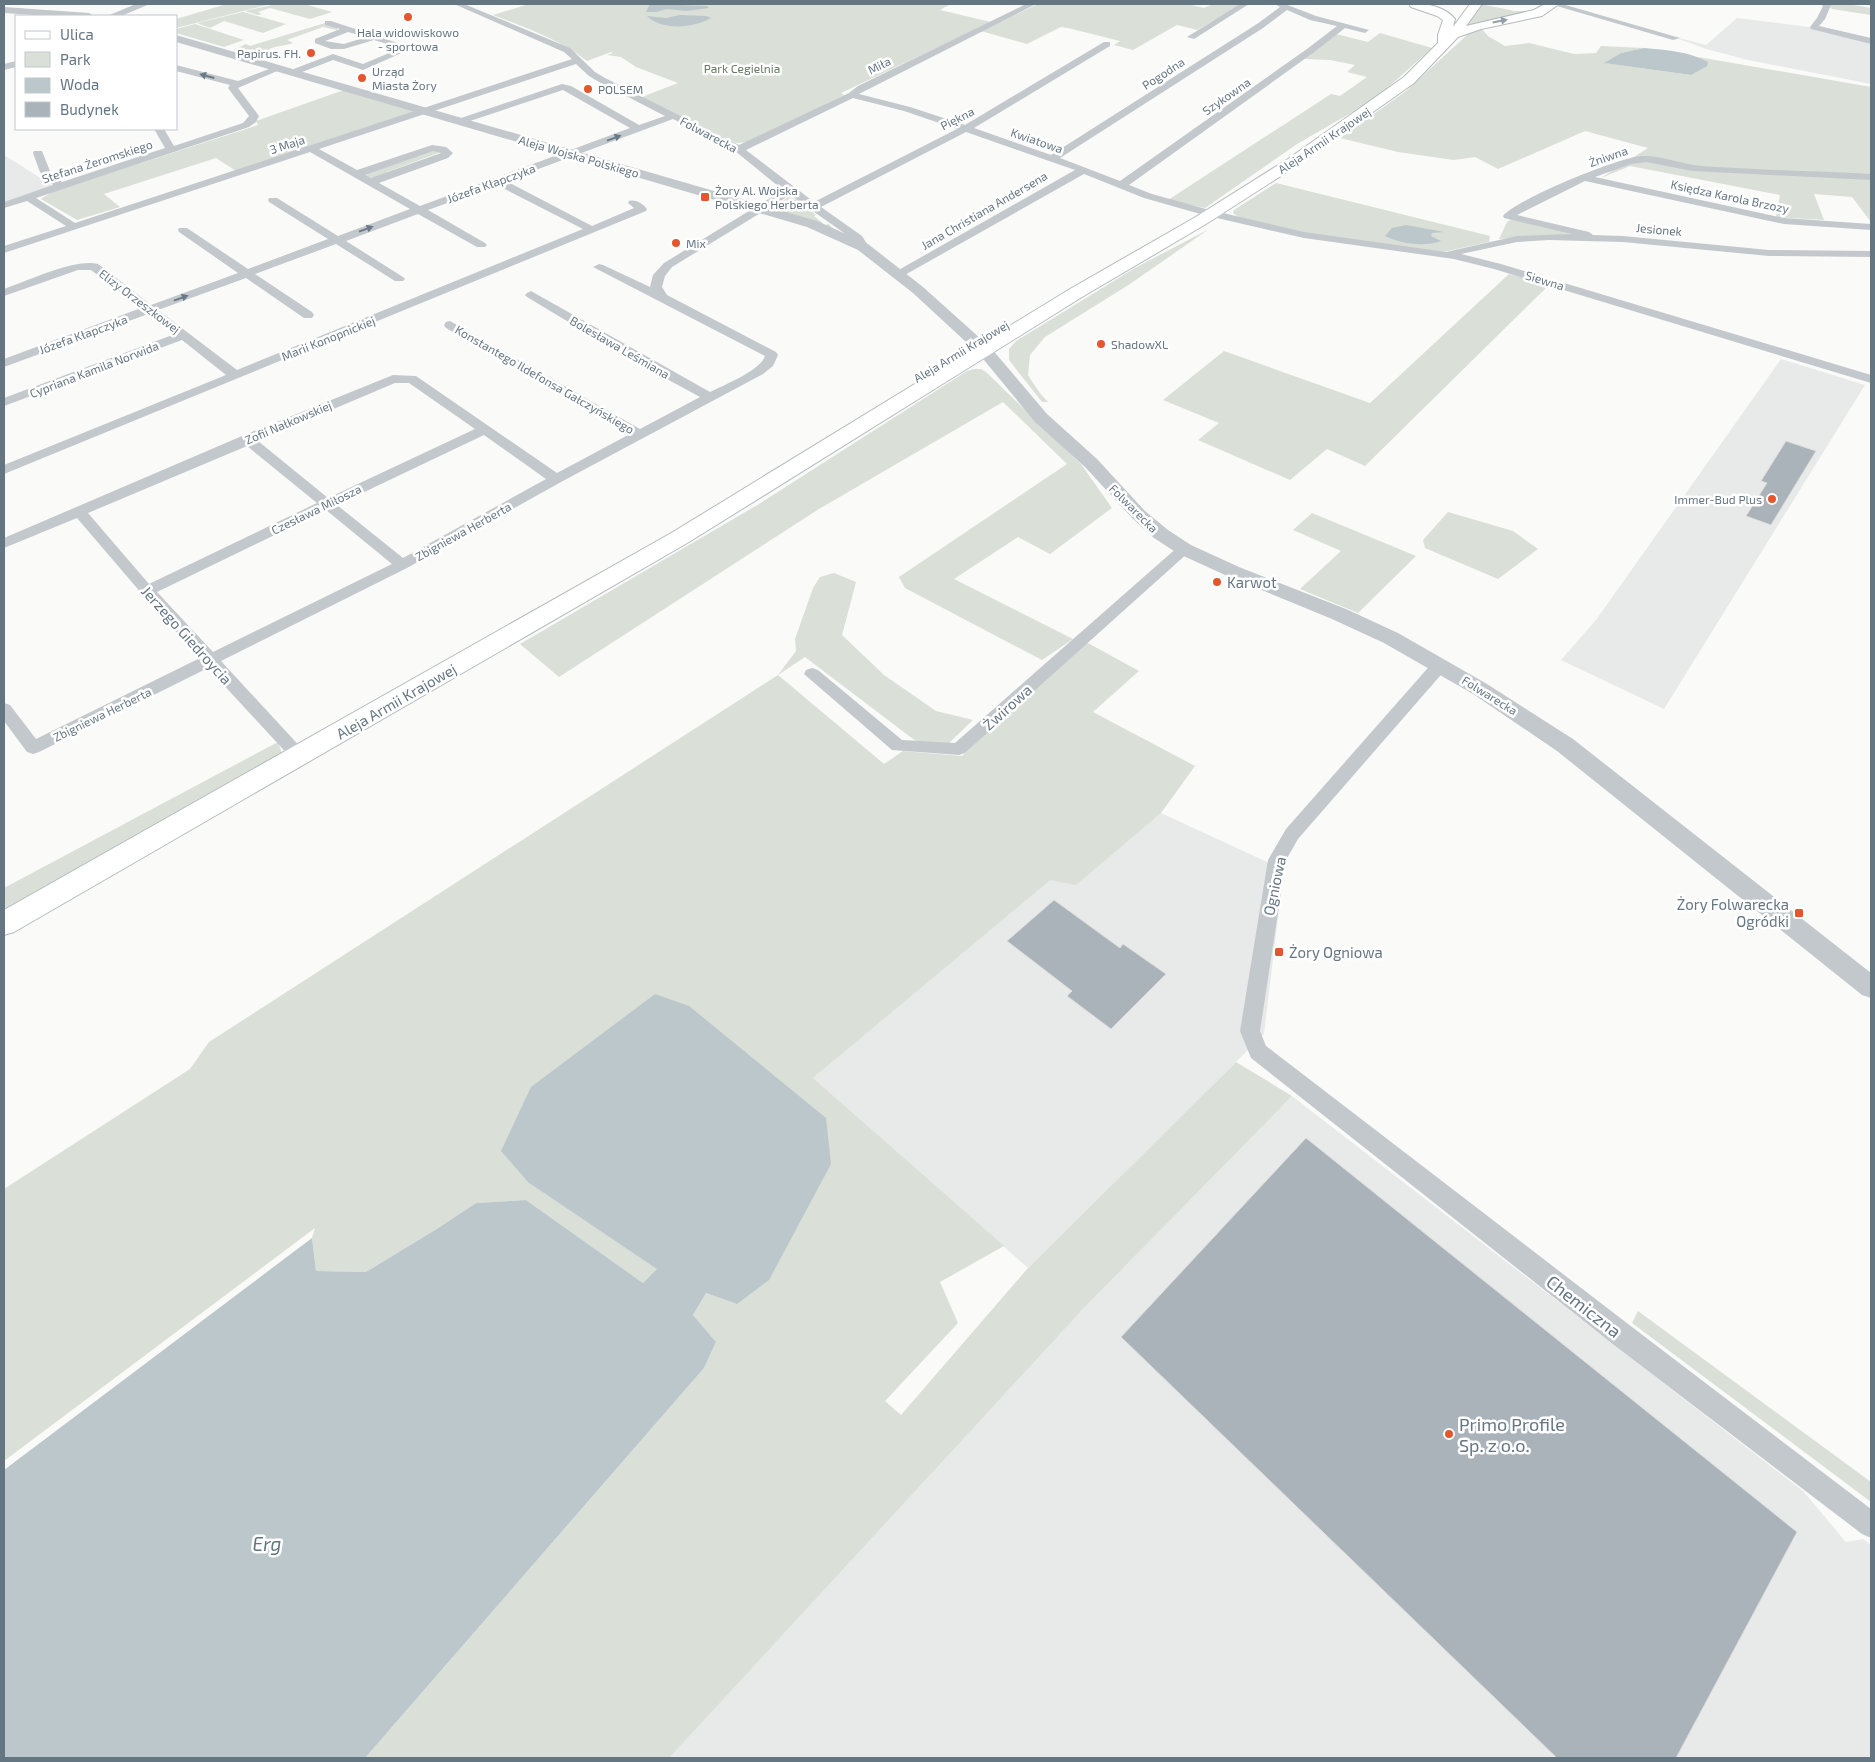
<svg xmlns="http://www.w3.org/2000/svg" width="1875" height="1762" font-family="'Exo 2',sans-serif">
<rect width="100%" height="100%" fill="#fafaf8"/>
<g fill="#e8e9e9">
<polygon points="1737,18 1810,27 1841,36 1871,41 1871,84 1748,60 1706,49 1671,36 1706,45"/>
<polygon points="4,155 53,186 6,202 4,200"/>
<polygon points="1781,359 1865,385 1664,709 1561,660 1596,620"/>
<polygon points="1161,813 1280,868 1283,877 1264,1034 1028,1268 813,1078 1050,879 1076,884"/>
<polygon points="1292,1096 1803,1491 1846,1542 1863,1539 1871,1545 1871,1758 669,1758 1022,1371"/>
</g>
<g fill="#dadfd7">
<polygon points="227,4 271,4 176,28 176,19"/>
<polygon points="276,4 304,4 332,12 310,19 270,8 258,12 262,14 258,15 245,11"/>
<path d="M529,4H942L949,5L940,10L991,22L841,93L844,95L751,142L736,143L642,97L678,83L636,67L621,57L607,55L613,53L611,52L587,61C559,39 526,28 493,15Z"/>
<polygon points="1038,4 1188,4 1204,8 1213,4 1242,4 1197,30 1177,25 1133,50 1114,45 1120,41 1068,28 1061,27 1027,44 981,31"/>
<polygon points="1480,4 1515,11 1534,11 1465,26"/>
<polygon points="1827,4 1848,4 1871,8 1871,15 1832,9"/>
<polygon points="243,12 286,24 263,33 224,21 210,28 197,23"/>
<path d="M325,23L337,27V30L323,27L287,40L293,43C284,46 276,46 269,49L271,50L256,56L233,50L246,44L250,46Z"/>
<polygon points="195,24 244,40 224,47 176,33 176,29"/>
<polygon points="1481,28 1488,36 1505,46 1529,43 1574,54 1596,53 1601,46 1644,48 1621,53 1605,63 1691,75 1707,62 1698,57 1871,87 1871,222 1852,197 1814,194 1824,220 1776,217 1780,195 1630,166 1601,178 1648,148 1585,131 1498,169 1475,157 1454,160 1398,152 1340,138 1406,91 1468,34"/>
<polygon points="1380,33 1432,48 1384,91 1363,106 1297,144 1205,208 1168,200 1331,94 1340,96 1367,77 1347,72 1355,65 1330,60 1305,59 1336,34 1368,42"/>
<polygon points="344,90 416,112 236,171 216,158 104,194 120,207 77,220 41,199 52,192 258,125 256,121"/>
<polygon points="432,150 441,152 387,172 385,176 369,178 365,175"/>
<polygon points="1276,183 1490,236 1489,242 1443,252 1354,242 1244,221 1233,213 1234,210"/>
<polygon points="790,196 816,215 814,216 825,225 829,224 833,229 777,210 775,206"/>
<polygon points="1512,219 1577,234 1499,239 1507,222"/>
<polygon points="1209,229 1130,284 1045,337 1030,355 1028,375 1039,392 1048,402 1042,402 1009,360 1009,349 1016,341 1135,268"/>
<polygon points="1509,274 1550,284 1365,466 1327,449 1290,480 1198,440 1219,423 1163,400 1224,351 1370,403"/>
<polygon points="974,369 981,369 986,372 1081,464 1112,508 1050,554 1018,537 954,579 1073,639 1042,660 905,588 899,577 1067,464 1003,402 819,509 559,677 520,644 759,504 967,371"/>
<polygon points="1448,512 1513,531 1538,549 1498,579 1425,548 1423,540"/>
<polygon points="1312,513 1416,556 1358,613 1300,589 1341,551 1293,530"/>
<polygon points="834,573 856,582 842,635 884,675 936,711 973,720 948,744 917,742 805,657 778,675 884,764 903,751 962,756 1086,642 1139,671 1093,712 1195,766 1161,813 1076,885 1050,880 813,1078 1004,1246 940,1282 958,1323 885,1401 901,1415 1028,1268 1236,1062 1292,1096 1081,1311 669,1758 365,1758 704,1368 716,1342 693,1315 706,1293 737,1304 529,1183 658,1269 643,1283 526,1200 476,1203 435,1230 366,1272 316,1271 312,1238 315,1228 4,1461 4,1189 190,1069 209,1042 778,675 796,651 795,639 813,588 820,577"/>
<polygon points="278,742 284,759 4,916 4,888"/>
<polygon points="1638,1311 1871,1482 1871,1502 1632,1323"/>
</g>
<g fill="#bbc7cb">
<polygon points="650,4 707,6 709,8 686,11 667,9 656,12 646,12"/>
<path d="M680,15L706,16L711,18C694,28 662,31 647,16L666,18Z"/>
<path d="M1644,48C1666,50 1688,51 1708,62L1707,66L1691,75L1604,63L1621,53Z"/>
<path d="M1406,225L1444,232L1432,233L1431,236L1441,241C1425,247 1401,244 1385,236L1392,228Z"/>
<polygon points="655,994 689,1006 826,1118 831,1164 769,1280 737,1304 706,1293 693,1315 716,1342 704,1368 365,1758 4,1758 4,1470 312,1238 316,1271 366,1272 435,1230 476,1203 526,1200 643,1283 657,1269 529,1183 501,1151 531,1087"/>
</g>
<g fill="#aab3b9" stroke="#dcdcda">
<polygon points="1786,441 1816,451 1771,525 1746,516 1767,483 1761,481"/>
<polygon points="1054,900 1120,948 1123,944 1166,974 1111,1029 1067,996 1072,991 1007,941"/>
<polygon points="1306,1138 1797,1532 1676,1758 1557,1758 1121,1337"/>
</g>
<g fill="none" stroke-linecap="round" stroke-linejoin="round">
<defs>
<path id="secondary" d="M1409,4C1425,3 1444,6 1455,19L1453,27L1470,4H1482L1466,26L1534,10L1545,4H1559L1542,16L1481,29L1458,37L1414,83L1298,165L1206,224L1082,297L689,542L14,932L4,935V910L673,532L1070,289L1194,218L1288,159L1404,77L1438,43V35L1443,20L1437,16L1411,7Z"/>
</defs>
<use href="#secondary" stroke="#b3babf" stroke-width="2"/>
<g fill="#c3c8cc" fill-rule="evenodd">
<path d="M454,4H464L570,48L595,72L605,78L739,145L849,93L858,86L1026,4H1036L859,94L910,107L965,125L1104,42H1110V46L974,128L1051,155L1257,24L1280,7L1275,4H1285L1316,16L1369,30L1365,33L1345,28L1313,53L1129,185L1152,194L1206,209L1304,232L1446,252L1517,236L1572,234L1504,218L1503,216C1517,199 1617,158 1641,156C1661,155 1681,164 1701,166C1757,170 1814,171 1871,174V180L1693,171L1646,162L1631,164L1595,177L1784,218L1871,224V230L1784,224L1585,181L1517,215L1589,232L1593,235L1623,236L1769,250L1871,251V257L1769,256L1623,242L1549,240L1517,242L1461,254L1501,264L1871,375V383L1494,269L1454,259L1304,238L1204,215L1144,198L1084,174L903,276H895L893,274L895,272L1075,170L966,132L821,207L862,236L869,247L867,249H859L854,240L790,195L672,267L665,276L662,287L667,295L776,352L778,355L773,366L763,374L561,482L407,568L221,661L305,752L308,756L305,760L299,762L293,760L208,668L39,752L33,754L27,752L4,721V703L10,705L36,739L200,658L142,594L77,518L4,548V538L242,436L393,375L416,376L557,473L630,434L446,328L444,325L446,322L450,321L640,429L700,397L630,359L527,297L525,295L527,293L531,291L710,392C724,385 760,371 765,356L593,267L599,264L603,265L650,287L653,275L664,263L783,190L735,151L673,119L506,181L592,226L634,208L628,203L629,201C636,199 643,204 647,209L646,211L4,474V465L226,375L182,340L4,406V398L175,334L148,314L4,367V359L141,308L91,270H78L4,296V289C27,281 76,258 98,264L151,305L238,273L179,232L178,230L179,228H187L248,269L328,239L269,202L268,200L269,198H277L338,236L410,209L310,152L4,253V246L66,226L27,201L4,208V202L53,185L40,172L33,153L34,151H42L50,171L62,182L165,148L154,129H164L174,146L243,123L249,116L228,88L230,85L176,71V65L238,81L277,66H283L284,68L238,88L259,116L256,122L249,127L36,198L75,223L572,59L564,52ZM1287,10L1310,20L1337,26L1307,49L1120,181L1060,158L1263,28ZM576,64L589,76L599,82L665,116L639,125L571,86L562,84L458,119V123H464L563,90L630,128L420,206L379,183L448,158L453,153L446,147L432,145L357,170L319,149ZM853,98L904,111L957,129L814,202L746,150ZM433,151L441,153L371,178L365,175ZM497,185L583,229L237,370L158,310L246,278L304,318H312L314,315L312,312L255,274L336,244L395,281H403L405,279L403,277L346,241L418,214L477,247H485L487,245L485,243L428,210ZM395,383H409L475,429L328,498L258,441ZM484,435L546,479L403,558L337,505ZM247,446L317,503L149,584L88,513ZM326,510L392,564L213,652L157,592Z"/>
<polygon points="1240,4 1249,4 1194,39 1187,37"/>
<polygon points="1550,4 1562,4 1680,38 1673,40"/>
<polygon points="1821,4 1831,5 1825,19 1819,26 1871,38 1871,44 1811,29 1810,27 1817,18 1823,6"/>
<path d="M325,21H331L413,48L363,70L333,60L297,74H291V70L333,54L363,64L401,48L374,40L344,49H331L315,43V39L340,29L325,25ZM348,32L366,37L344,44L325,41Z"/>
<polygon points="16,61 16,67 4,70 4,64"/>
<polygon points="1184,544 1189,546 1191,549 1189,552 965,753 959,755 892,750 804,674 806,670 812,668 818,670 902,740 955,743 1179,546"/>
<polygon points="1440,660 1446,661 1448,665 1446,669 1298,839 1286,860 1260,1031 1266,1046 1632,1327 1871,1509 1871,1538 1862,1534 1614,1345 1251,1058 1240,1031 1268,860 1286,829 1434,661"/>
</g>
<g fill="#c3c8cc" fill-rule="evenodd">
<polygon points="136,4 150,4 121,16 107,16"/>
<polygon points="4,7 89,13 94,16 48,16 4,13"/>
<polygon points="176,35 817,221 868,244 923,287 991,348 1047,414 1097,459 1145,511 1168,530 1191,545 1239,567 1346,609 1398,633 1487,684 1573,739 1871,973 1871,998 1862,995 1557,751 1473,694 1384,643 1332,619 1225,575 1177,553 1154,538 1133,519 1085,467 1035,422 979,354 913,293 858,250 807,227 176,42"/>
</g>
<use href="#secondary" fill="#fff" fill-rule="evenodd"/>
</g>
<defs><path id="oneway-solid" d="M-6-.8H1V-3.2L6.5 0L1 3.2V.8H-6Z" transform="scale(1.25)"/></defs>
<use fill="#939fa8" href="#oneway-solid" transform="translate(1500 21) rotate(-11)"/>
<g fill="#6a7a87">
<use href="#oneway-solid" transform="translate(207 76) rotate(-165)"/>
<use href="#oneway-solid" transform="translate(614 138) rotate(-20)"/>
<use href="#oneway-solid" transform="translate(366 229) rotate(-20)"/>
<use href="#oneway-solid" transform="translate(181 298) rotate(-20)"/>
</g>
<g fill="#e4572e" stroke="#fff" stroke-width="2">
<circle cx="408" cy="17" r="5"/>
<circle cx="311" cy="53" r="5"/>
<circle cx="362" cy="78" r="5"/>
<circle cx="588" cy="89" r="5"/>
<rect x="700" y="192" width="10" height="10" rx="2.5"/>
<circle cx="676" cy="243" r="5"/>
<circle cx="1101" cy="344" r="5"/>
<circle cx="1772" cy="499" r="5"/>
<circle cx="1217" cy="582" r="5"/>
<rect x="1794" y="908" width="10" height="10" rx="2.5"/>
<rect x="1274" y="947" width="10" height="10" rx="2.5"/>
<circle cx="1449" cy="1434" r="5"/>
</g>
<g text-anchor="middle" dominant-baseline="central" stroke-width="5" stroke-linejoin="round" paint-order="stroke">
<g font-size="12" fill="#657683" stroke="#fff" text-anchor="start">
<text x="408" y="32" text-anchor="middle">Hala widowiskowo<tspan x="408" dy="14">- sportowa</tspan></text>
<text x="301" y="53" text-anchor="end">Papirus. FH.</text>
<text x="372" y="71">Urząd<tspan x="372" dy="14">Miasta Żory</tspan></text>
<text x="598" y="89">POLSEM</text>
<text x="715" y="190">Żory Al. Wojska<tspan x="715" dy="14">Polskiego Herberta</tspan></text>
<text x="686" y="243">Mix</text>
<text x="1111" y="344">ShadowXL</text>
<text x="1762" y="499" text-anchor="end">Immer-Bud Plus</text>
</g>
<g font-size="12" fill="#657683" stroke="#fff">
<text transform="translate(879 65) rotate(-26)">Miła</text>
<text transform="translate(1163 73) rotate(-33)">Pogodna</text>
<text transform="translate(1226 96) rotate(-35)">Szykowna</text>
<text transform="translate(957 118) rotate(-27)">Piękna</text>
<text transform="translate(709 134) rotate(28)">Folwarecka</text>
<text transform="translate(1037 140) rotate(19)">Kwiatowa</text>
<text transform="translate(1324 140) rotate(-34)">Aleja Armii Krajowej</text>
<text transform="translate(287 144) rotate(-18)">3 Maja</text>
<text transform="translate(579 156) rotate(16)">Aleja Wojska Polskiego</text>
<text transform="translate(1608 156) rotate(-19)">Żniwna</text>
<text transform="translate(97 161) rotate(-18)">Stefana Żeromskiego</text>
<text transform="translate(491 183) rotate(-20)">Józefa Kłapczyka</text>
<text transform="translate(1730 196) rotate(12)">Księdza Karola Brzozy</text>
<text transform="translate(984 210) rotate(-30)">Jana Christiana Andersena</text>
<text transform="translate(1659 229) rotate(5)">Jesionek</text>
<text transform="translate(1545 280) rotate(17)">Siewna</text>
<text transform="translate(140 301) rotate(37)">Elizy Orzeszkowej</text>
<text transform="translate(83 334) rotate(-20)">Józefa Kłapczyka</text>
<text transform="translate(328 338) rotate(-22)">Marii Konopnickiej</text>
<text transform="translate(620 347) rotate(30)">Bolesława Leśmiana</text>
<text transform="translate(961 351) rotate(-31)">Aleja Armii Krajowej</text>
<text transform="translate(94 369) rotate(-21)">Cypriana Kamila Norwida</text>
<text transform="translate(545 379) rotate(30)">Konstantego Ildefonsa Gałczyńskiego</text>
<text transform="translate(288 422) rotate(-23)">Zofii Nałkowskiej</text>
<text transform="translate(1134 508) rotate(45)">Folwarecka</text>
<text transform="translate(316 509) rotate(-26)">Czesława Miłosza</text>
<text transform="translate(463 531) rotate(-29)">Zbigniewa Herberta</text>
<text transform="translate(1490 695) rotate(32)">Folwarecka</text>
<text transform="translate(102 714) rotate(-26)">Zbigniewa Herberta</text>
</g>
<g font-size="12" fill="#687a64" stroke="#fff">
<text x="742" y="68">Park Cegielnia</text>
</g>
<g font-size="15" fill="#657683" stroke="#fff" text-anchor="start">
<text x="1227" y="582">Karwot</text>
<text x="1789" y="904" text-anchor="end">Żory Folwarecka<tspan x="1789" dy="17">Ogródki</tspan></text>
<text x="1289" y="952">Żory Ogniowa</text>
</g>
<g font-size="15" fill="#657683" stroke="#fff">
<text transform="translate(187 635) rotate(48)">Jerzego Giedroycia</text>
<text transform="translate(396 701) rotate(-30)">Aleja Armii Krajowej</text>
<text transform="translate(1007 707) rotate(-42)">Żwirowa</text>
<text transform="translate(1274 886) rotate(-78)">Ogniowa</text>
</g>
<g font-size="18" fill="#657683" stroke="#fff">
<text transform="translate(1584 1306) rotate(38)">Chemiczna</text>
</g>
<g font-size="18" fill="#657683" stroke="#fff" text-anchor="start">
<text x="1459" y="1424">Primo Profile<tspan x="1459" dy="21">Sp. z o.o.</tspan></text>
</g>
<g font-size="19" font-style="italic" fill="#60757c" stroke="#fff">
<text x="267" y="1543">Erg</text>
</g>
</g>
<rect width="1875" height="1762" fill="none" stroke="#657683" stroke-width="10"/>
<rect x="15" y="15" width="162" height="115" fill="#ffffff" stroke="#c1c8cd"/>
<rect x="25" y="31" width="25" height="8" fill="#ffffff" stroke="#c1c8cd"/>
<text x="60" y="40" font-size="15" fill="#657683">Ulica</text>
<rect x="25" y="52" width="25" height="15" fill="#dadfd7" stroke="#c1c8cd"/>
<text x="60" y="65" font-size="15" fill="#657683">Park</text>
<rect x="25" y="78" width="25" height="15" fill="#bbc7cb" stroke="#c1c8cd"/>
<text x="60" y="90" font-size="15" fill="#657683">Woda</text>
<rect x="25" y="102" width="25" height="15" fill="#aab3b9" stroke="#c1c8cd"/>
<text x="60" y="115" font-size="15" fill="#657683">Budynek</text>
</svg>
